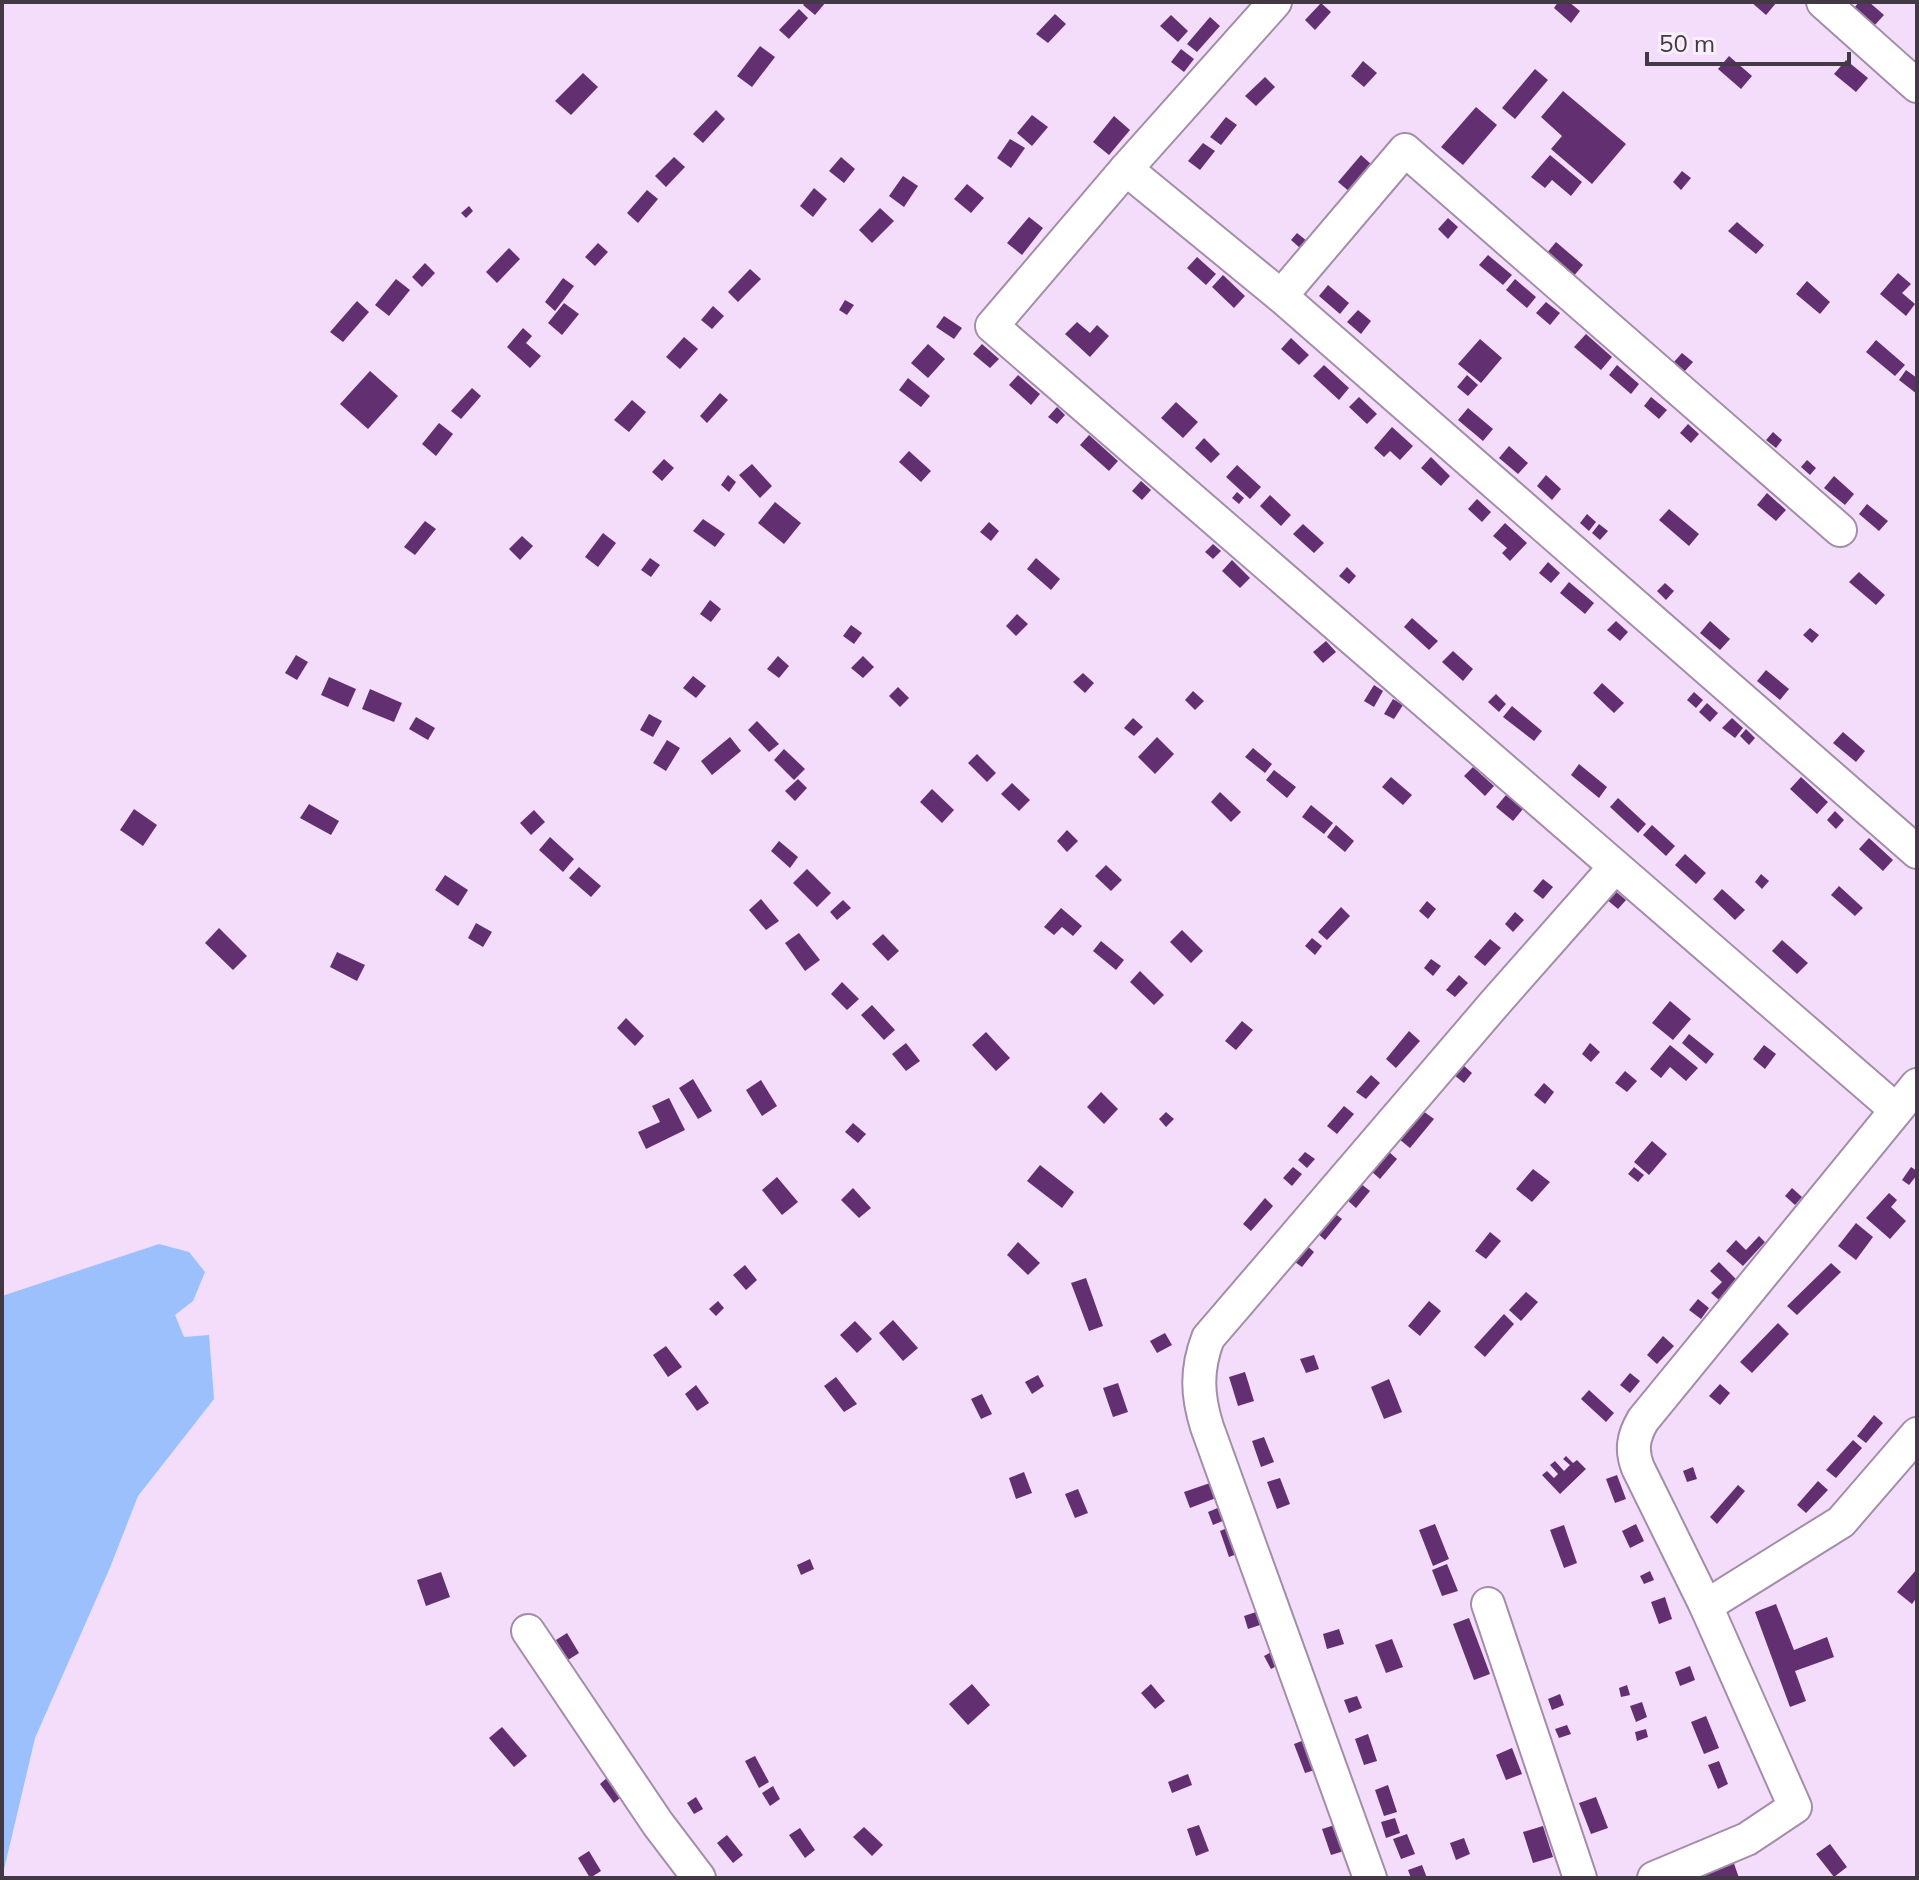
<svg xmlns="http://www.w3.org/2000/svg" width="1919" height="1880" font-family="Mulish,sans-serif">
<rect width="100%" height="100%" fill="#f3ddfa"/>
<polygon fill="#9bc0fb" points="159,1244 189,1252 205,1272 193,1301 175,1315 184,1337 209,1335 214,1399 138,1496 109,1570 35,1738 2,1878 2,1296"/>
<g fill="#623070">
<polygon points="806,2 826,2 815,15 803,5"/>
<polygon points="1558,2 1569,2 1580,11 1571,23 1554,8"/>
<polygon points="1751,2 1777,2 1766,15"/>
<polygon points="1859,2 1869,2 1884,15 1874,26 1854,8"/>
<polygon points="1321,3 1331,12 1315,30 1305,20"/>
<polygon points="799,9 808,18 789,39 779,30"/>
<polygon points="1055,14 1066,24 1048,43 1036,34"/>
<polygon points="1171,15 1188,31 1178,42 1160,26"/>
<polygon points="1210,17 1220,26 1197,52 1187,44"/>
<polygon points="760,46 775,57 752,87 737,76"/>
<polygon points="1181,49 1194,59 1184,72 1171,62"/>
<polygon points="1729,56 1752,76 1741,89 1718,69"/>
<polygon points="1846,60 1868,78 1856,92 1834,74"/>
<polygon points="1363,61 1377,73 1364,87 1351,76"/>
<polygon points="1535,69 1548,80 1515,119 1502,108"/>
<polygon points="583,73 598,87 571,115 555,101"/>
<polygon points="1265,77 1275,87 1256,106 1245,96"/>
<polygon points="1563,91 1626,144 1592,184 1551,149 1562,136 1541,117"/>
<polygon points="1476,107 1497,125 1463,165 1441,147"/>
<polygon points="716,110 725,119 703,143 693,134"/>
<polygon points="1032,115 1048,127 1032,146 1017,133"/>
<polygon points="1114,116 1130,130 1109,155 1093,142"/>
<polygon points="1226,117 1237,125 1221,145 1210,137"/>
<polygon points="1010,139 1025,148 1011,168 997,158"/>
<polygon points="1203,143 1215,151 1200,170 1188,161"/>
<polygon points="1361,155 1372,165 1350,192 1338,182"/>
<polygon points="1550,155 1582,182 1571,196 1552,180 1545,188 1531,177"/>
<polygon points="674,157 685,167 666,187 655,176"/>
<polygon points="841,157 855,169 844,183 829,171"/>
<polygon points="1682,171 1691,178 1681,190 1673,182"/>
<polygon points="903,176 918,186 904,207 889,196"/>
<polygon points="967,184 984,198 971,213 954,199"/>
<polygon points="814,188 827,199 813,217 800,206"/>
<polygon points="647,190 658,199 638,223 627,213"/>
<polygon points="469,206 473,211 466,218 461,213"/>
<polygon points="880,208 894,221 872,243 859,230"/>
<polygon points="1029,217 1043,228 1022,255 1007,243"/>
<polygon points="1448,218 1458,227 1448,239 1438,229"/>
<polygon points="1737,222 1764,245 1756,254 1728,231"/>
<polygon points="1297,233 1307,241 1300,248 1291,240"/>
<polygon points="1556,242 1583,265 1573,277 1546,254"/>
<polygon points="598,243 608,252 595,266 585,257"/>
<polygon points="509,248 520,259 497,283 486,272"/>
<polygon points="1488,255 1512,275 1503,285 1479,265"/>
<polygon points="1197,257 1216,274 1206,285 1187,268"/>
<polygon points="425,263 435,273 422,287 412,277"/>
<polygon points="750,269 761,279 738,302 728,292"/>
<polygon points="1898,273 1911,284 1902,293 1915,304 1906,316 1880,294"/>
<polygon points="1223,275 1245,296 1234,308 1212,287"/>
<polygon points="563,278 574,286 555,311 545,302"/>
<polygon points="396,279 410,290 389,316 375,305"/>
<polygon points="1515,279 1536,297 1527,308 1506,290"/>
<polygon points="1807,281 1830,302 1820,314 1796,294"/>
<polygon points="1328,285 1349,303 1340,314 1319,296"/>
<polygon points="845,300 854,305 847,315 839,310"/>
<polygon points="357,301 369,312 343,342 330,332"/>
<polygon points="1546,302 1560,313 1550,325 1536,313"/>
<polygon points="564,303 579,314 562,335 548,323"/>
<polygon points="713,306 724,316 712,329 701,320"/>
<polygon points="1358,310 1371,321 1361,334 1347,322"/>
<polygon points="944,316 962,328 954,339 936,327"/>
<polygon points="1077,322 1090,333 1097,325 1109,336 1090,357 1065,334"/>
<polygon points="523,328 532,336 526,343 541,356 530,368 507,347"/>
<polygon points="1586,334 1612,357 1601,370 1574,347"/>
<polygon points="684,337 698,349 680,369 666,357"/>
<polygon points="1291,338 1309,355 1299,365 1281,349"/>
<polygon points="1480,339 1502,358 1481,383 1458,364"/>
<polygon points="1876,340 1905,365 1895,376 1866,352"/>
<polygon points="928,344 945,359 928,378 911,363"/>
<polygon points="982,344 999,359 990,368 973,354"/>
<polygon points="1682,353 1693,362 1684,372 1673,363"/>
<polygon points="1324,365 1349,388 1339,400 1313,376"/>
<polygon points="1617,365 1639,384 1631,394 1609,375"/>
<polygon points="1906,370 1917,378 1917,394 1899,380"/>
<polygon points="370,371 398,396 368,429 340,404"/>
<polygon points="1018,375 1040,394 1031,405 1009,385"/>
<polygon points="1467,375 1478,385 1468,396 1457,387"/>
<polygon points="908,378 930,396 921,407 899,390"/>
<polygon points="472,388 481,396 461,419 451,411"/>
<polygon points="720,393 728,400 707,423 700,416"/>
<polygon points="1359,397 1377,414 1367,424 1349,407"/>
<polygon points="1651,397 1667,410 1659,419 1644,406"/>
<polygon points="632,400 646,412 629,432 614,420"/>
<polygon points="1176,402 1198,422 1183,438 1161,418"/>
<polygon points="1057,407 1065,415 1057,424 1048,417"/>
<polygon points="1468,408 1493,429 1483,441 1458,420"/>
<polygon points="439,423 453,434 436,456 422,444"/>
<polygon points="1688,424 1699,434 1691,443 1680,433"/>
<polygon points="1392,427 1413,446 1400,460 1390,451 1384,457 1374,448"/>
<polygon points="1773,432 1782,440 1776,448 1766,440"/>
<polygon points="1089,435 1118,461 1109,471 1080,445"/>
<polygon points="1204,438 1220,454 1211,463 1195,448"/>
<polygon points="1509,446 1528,463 1518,474 1499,458"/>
<polygon points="909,451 931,471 921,482 899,462"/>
<polygon points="1431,457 1450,476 1441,486 1421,468"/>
<polygon points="664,459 674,468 662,481 652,472"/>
<polygon points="1807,460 1816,468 1810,475 1801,467"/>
<polygon points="752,464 772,486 760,498 739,475"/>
<polygon points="1237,465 1261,487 1250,499 1226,477"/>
<polygon points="728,475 736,482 729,492 721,485"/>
<polygon points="1546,475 1561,489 1552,500 1537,486"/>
<polygon points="1834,476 1854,494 1845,505 1824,488"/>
<polygon points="1141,481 1151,490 1142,500 1132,491"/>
<polygon points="1237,492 1244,498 1239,504 1232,498"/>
<polygon points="1767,493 1786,510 1776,521 1757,505"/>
<polygon points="1270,495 1291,515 1281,526 1260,506"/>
<polygon points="1477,499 1491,512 1482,522 1468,509"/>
<polygon points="775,502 801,523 784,544 758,523"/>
<polygon points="1867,504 1888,521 1879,531 1859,514"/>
<polygon points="1669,509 1699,534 1689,546 1659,520"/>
<polygon points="1587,514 1596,522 1589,531 1580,523"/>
<polygon points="703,519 725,534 715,547 693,531"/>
<polygon points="425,521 436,529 415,555 404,547"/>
<polygon points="989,522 999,531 991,541 980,532"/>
<polygon points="1505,523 1527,543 1510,561 1502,553 1507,548 1493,536"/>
<polygon points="1303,524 1324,543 1314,553 1293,534"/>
<polygon points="1599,524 1608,531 1600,540 1592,533"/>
<polygon points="603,533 616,543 598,567 585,557"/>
<polygon points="522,536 533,546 520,560 509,549"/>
<polygon points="1213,544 1221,551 1213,559 1205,552"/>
<polygon points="650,558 660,565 651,577 641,570"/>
<polygon points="1036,558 1060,579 1051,590 1027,569"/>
<polygon points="1232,560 1250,578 1240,588 1222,571"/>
<polygon points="1548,562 1560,573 1551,583 1539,573"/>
<polygon points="1347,567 1356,576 1349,584 1339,576"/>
<polygon points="1859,572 1885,595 1876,605 1849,582"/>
<polygon points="1569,582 1594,603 1585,614 1560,593"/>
<polygon points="1665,583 1674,591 1666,600 1657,591"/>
<polygon points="710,600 721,609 711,622 700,614"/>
<polygon points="1017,614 1028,624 1016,636 1006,626"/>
<polygon points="1412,618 1438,641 1429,650 1404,627"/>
<polygon points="1616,621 1628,632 1620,641 1607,630"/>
<polygon points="1710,621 1730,639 1720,650 1700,633"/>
<polygon points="851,625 862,633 854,644 843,636"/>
<polygon points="1810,628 1819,635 1812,643 1803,635"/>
<polygon points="1326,641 1336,652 1323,663 1313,652"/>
<polygon points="1453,651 1473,669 1463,681 1442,662"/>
<polygon points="296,655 308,662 297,680 285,673"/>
<polygon points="778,656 789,666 779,678 767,669"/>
<polygon points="863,656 874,667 863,678 851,668"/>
<polygon points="1766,670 1789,689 1780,700 1757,681"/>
<polygon points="1083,673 1094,683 1085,693 1073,682"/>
<polygon points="693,676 706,686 696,698 683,688"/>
<polygon points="329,677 356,689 348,707 321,695"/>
<polygon points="1602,683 1624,703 1614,713 1593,693"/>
<polygon points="1374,685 1383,691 1374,707 1364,701"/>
<polygon points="898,687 909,698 900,707 889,696"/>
<polygon points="370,689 402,703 394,722 362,709"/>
<polygon points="1193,691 1204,701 1195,710 1185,700"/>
<polygon points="1694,692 1703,700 1696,708 1687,700"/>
<polygon points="1496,694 1506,704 1499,712 1488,702"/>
<polygon points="1393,699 1403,705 1394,719 1384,714"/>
<polygon points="1707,703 1718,713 1710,722 1699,712"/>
<polygon points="1512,706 1542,731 1534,741 1503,717"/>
<polygon points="649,714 662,721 653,737 640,730"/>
<polygon points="416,717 435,728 428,740 409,729"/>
<polygon points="1133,718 1143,727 1134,736 1124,728"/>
<polygon points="1732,718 1743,728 1735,738 1722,728"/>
<polygon points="757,721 779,744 769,752 748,730"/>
<polygon points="1746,729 1755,738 1749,745 1740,736"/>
<polygon points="1843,732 1865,751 1856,762 1833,743"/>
<polygon points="730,737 741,751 712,775 701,761"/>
<polygon points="1157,737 1174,754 1155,774 1138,757"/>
<polygon points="667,740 680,748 666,771 653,763"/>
<polygon points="1253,748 1272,764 1265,773 1245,757"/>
<polygon points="784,749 805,769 794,780 774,760"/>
<polygon points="977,754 996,773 987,782 968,763"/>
<polygon points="1579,764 1607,787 1599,798 1571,775"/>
<polygon points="1473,767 1494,786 1485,796 1464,776"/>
<polygon points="1274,770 1296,787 1287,798 1266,780"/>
<polygon points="1391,777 1412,795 1403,805 1382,787"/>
<polygon points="1801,777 1828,802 1817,814 1790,789"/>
<polygon points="798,779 807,788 795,801 785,791"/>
<polygon points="1012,783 1030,800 1019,811 1001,794"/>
<polygon points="932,789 954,810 942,823 920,802"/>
<polygon points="1220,792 1241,812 1231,822 1211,802"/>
<polygon points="1506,795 1523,809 1513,821 1496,807"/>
<polygon points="1618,798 1646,824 1638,833 1610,807"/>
<polygon points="309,804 339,821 331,835 300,818"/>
<polygon points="1311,805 1333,823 1324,834 1302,817"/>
<polygon points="134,809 157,825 143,846 120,830"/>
<polygon points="534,810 545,822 531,835 520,823"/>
<polygon points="1835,811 1844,820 1836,829 1827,820"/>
<polygon points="1336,825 1354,841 1345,852 1327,837"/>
<polygon points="1652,825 1675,846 1666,856 1643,835"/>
<polygon points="1067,830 1078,841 1067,852 1057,841"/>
<polygon points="550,837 574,859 563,872 539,850"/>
<polygon points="1869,838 1893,860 1883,871 1859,849"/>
<polygon points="779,841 798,857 790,868 771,851"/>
<polygon points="1685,854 1706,873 1696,884 1675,865"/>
<polygon points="1106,865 1122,880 1111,891 1095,876"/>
<polygon points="579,867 601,886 591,897 569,878"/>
<polygon points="807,869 831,893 817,907 793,883"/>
<polygon points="1761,874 1769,881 1762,889 1755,882"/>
<polygon points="445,875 468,890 458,906 435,890"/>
<polygon points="1543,879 1553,887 1543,899 1533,891"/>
<polygon points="1839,886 1863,908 1855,916 1831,895"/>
<polygon points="1722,889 1745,910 1735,920 1713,899"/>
<polygon points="1614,890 1626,900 1618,909 1606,899"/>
<polygon points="761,899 779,921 766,930 749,910"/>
<polygon points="843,900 851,908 837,920 830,912"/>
<polygon points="1427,901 1436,909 1428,919 1419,911"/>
<polygon points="1341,907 1350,916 1327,940 1318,932"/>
<polygon points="1061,908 1082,926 1073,936 1062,927 1054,935 1044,927"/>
<polygon points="1515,912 1524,920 1513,932 1505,924"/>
<polygon points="476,923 492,932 483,947 468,938"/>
<polygon points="219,928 247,956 233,970 205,943"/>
<polygon points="1182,930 1203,951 1191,963 1170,942"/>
<polygon points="799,933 820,960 805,971 785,943"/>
<polygon points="883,934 899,951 888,961 872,944"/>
<polygon points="1312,938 1322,946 1315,955 1305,946"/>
<polygon points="1490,939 1501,948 1485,966 1474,957"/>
<polygon points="1782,940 1808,963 1797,974 1772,951"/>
<polygon points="1101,941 1124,960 1116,970 1093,951"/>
<polygon points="337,952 365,965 357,981 330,967"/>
<polygon points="1431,959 1441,966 1433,976 1424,968"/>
<polygon points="1140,971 1164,995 1154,1005 1130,982"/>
<polygon points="1459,975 1468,983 1455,997 1446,990"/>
<polygon points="842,982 859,999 847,1010 831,994"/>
<polygon points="1670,1001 1691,1019 1673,1040 1652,1023"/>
<polygon points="872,1005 895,1030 884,1040 861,1015"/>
<polygon points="626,1018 644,1036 635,1046 617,1028"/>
<polygon points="1242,1021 1253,1030 1236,1050 1225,1041"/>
<polygon points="1409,1031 1420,1041 1396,1068 1386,1059"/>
<polygon points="986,1032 1010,1058 996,1071 972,1045"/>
<polygon points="1689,1034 1714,1054 1706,1064 1682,1043"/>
<polygon points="906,1043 920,1061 906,1071 892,1054"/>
<polygon points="1590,1043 1600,1052 1591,1062 1582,1054"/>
<polygon points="1670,1045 1698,1068 1686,1081 1670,1067 1661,1078 1650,1069"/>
<polygon points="1764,1045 1776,1054 1765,1069 1753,1059"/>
<polygon points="1463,1065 1472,1073 1464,1083 1454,1075"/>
<polygon points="1625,1071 1637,1081 1627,1092 1615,1083"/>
<polygon points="1371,1075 1380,1083 1366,1099 1356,1092"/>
<polygon points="693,1079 712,1111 698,1119 679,1088"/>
<polygon points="761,1080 777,1106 762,1116 746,1090"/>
<polygon points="1544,1083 1554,1092 1545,1104 1534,1095"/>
<polygon points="1101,1092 1118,1109 1104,1124 1087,1107"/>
<polygon points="669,1098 685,1130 646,1149 638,1132 660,1122 652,1106"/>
<polygon points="1344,1106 1354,1114 1337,1134 1327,1126"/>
<polygon points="1423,1111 1434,1119 1410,1148 1399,1139"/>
<polygon points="1166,1112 1174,1119 1166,1127 1159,1119"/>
<polygon points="853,1123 866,1134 858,1143 845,1132"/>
<polygon points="1652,1141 1667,1154 1649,1175 1634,1162"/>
<polygon points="1388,1151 1397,1159 1380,1179 1371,1171"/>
<polygon points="1305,1152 1315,1159 1307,1168 1298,1160"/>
<polygon points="1040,1165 1074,1192 1062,1208 1027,1181"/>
<polygon points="1293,1167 1302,1174 1292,1186 1283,1178"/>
<polygon points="1634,1167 1644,1175 1638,1182 1628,1174"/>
<polygon points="1911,1167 1917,1171 1917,1175 1909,1185 1902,1180"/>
<polygon points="1533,1169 1550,1182 1532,1202 1516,1189"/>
<polygon points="777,1177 798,1202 782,1215 762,1190"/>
<polygon points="1360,1183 1370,1191 1356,1208 1346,1199"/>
<polygon points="853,1188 871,1208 859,1218 841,1200"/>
<polygon points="1792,1188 1802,1197 1795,1205 1785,1196"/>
<polygon points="1889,1193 1897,1200 1891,1207 1906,1221 1890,1239 1866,1218"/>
<polygon points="1265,1198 1273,1206 1251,1231 1243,1224"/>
<polygon points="1333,1212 1342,1219 1325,1240 1316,1232"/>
<polygon points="1856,1223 1873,1237 1856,1260 1838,1246"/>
<polygon points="1490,1232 1501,1241 1486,1259 1475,1251"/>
<polygon points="1759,1236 1765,1242 1743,1266 1726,1251 1736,1240 1746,1250"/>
<polygon points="1018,1242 1040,1263 1028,1275 1007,1255"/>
<polygon points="1305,1244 1314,1252 1302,1267 1292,1260"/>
<polygon points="1719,1262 1738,1281 1719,1300 1711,1293 1722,1282 1710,1271"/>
<polygon points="1831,1263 1841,1272 1797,1315 1787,1306"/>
<polygon points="745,1265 757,1280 746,1290 733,1275"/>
<polygon points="1086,1278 1103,1326 1089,1331 1071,1283"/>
<polygon points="1526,1292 1538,1302 1521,1321 1509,1310"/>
<polygon points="1698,1299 1709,1308 1701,1319 1689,1310"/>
<polygon points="718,1301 724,1308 716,1316 709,1309"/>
<polygon points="1429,1301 1441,1311 1420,1336 1408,1326"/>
<polygon points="1504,1314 1514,1324 1485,1357 1474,1347"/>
<polygon points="893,1320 918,1348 903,1361 879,1333"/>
<polygon points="855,1321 872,1339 857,1353 840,1335"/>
<polygon points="1778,1323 1789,1334 1752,1373 1740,1362"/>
<polygon points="1165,1333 1172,1345 1157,1353 1150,1341"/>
<polygon points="1663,1336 1674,1346 1657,1364 1647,1355"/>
<polygon points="666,1346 682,1367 668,1377 653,1355"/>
<polygon points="1314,1355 1319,1369 1306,1373 1300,1359"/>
<polygon points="1245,1372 1254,1401 1238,1406 1229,1377"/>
<polygon points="1630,1373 1640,1381 1630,1393 1620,1385"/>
<polygon points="1038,1375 1044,1386 1032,1394 1025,1382"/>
<polygon points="836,1377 857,1404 844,1412 824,1386"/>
<polygon points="1389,1379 1402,1412 1384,1419 1371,1387"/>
<polygon points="1118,1383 1128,1412 1113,1417 1103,1388"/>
<polygon points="1720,1384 1730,1393 1720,1405 1709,1396"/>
<polygon points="696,1385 709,1403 697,1411 685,1394"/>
<polygon points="1589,1390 1614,1413 1606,1422 1581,1399"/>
<polygon points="982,1394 992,1414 981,1419 971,1399"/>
<polygon points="1874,1415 1883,1423 1866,1443 1857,1436"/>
<polygon points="1264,1437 1274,1462 1261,1467 1252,1441"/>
<polygon points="1853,1440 1862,1448 1836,1478 1826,1470"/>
<polygon points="1566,1456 1573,1463 1577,1460 1586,1469 1560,1494 1542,1475 1547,1471 1554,1478 1558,1474 1550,1465 1555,1461 1564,1471 1570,1465 1563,1459"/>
<polygon points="1693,1467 1697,1479 1687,1482 1683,1471"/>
<polygon points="1024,1472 1032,1493 1016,1499 1009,1478"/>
<polygon points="1617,1475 1626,1499 1615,1503 1606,1479"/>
<polygon points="1280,1478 1290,1504 1277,1509 1267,1482"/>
<polygon points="1818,1481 1828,1490 1806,1513 1797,1505"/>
<polygon points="1210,1483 1216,1498 1190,1508 1184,1492"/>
<polygon points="1738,1485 1745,1491 1717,1524 1710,1517"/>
<polygon points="1078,1489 1088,1513 1075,1518 1065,1494"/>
<polygon points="1220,1507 1225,1520 1213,1525 1208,1512"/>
<polygon points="1435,1524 1449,1559 1433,1566 1419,1530"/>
<polygon points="1636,1524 1644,1541 1630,1548 1622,1531"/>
<polygon points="1564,1525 1577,1563 1564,1568 1550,1530"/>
<polygon points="1232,1526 1242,1552 1229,1557 1220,1531"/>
<polygon points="810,1559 814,1569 801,1575 797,1565"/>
<polygon points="1447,1564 1458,1591 1442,1596 1432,1570"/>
<polygon points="1917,1569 1917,1597 1912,1604 1897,1592"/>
<polygon points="1650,1571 1654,1580 1644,1584 1640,1576"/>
<polygon points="441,1572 450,1597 426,1606 417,1580"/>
<polygon points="1665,1597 1672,1619 1659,1624 1651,1602"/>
<polygon points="1776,1604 1794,1650 1827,1637 1834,1657 1795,1671 1806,1701 1790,1707 1755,1612"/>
<polygon points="1256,1612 1260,1625 1248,1629 1244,1616"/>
<polygon points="1469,1618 1490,1674 1474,1680 1453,1624"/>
<polygon points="1339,1629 1344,1644 1327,1649 1323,1634"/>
<polygon points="567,1633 579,1653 568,1660 556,1640"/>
<polygon points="1392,1639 1403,1667 1386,1673 1375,1645"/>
<polygon points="1277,1649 1284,1662 1271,1669 1264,1656"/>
<polygon points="1690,1666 1695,1680 1680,1686 1675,1672"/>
<polygon points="972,1684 990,1705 968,1725 949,1704"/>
<polygon points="1151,1684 1165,1701 1155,1709 1141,1693"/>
<polygon points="1627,1685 1630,1695 1621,1697 1619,1688"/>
<polygon points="1560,1694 1564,1705 1552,1710 1548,1699"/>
<polygon points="1357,1696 1362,1708 1349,1713 1344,1700"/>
<polygon points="1642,1702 1647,1717 1636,1722 1630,1706"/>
<polygon points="1706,1716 1719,1748 1704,1754 1691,1722"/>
<polygon points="1567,1725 1571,1734 1559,1738 1555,1729"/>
<polygon points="502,1727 527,1756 514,1767 489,1738"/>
<polygon points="1646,1729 1648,1737 1637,1741 1635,1732"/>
<polygon points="1368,1734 1377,1761 1364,1765 1355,1739"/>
<polygon points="1307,1739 1318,1769 1305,1773 1294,1744"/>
<polygon points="1512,1748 1522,1774 1506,1780 1496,1755"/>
<polygon points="755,1756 769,1782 759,1788 745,1761"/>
<polygon points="1719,1761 1728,1784 1718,1789 1708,1765"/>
<polygon points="1188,1774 1192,1785 1172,1793 1168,1782"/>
<polygon points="610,1775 625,1794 614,1803 600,1784"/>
<polygon points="1388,1785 1397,1812 1384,1816 1375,1790"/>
<polygon points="773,1786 780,1799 770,1806 762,1793"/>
<polygon points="696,1797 703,1809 694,1814 687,1803"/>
<polygon points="1596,1797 1608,1828 1591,1834 1579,1803"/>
<polygon points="1395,1818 1400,1833 1386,1838 1381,1822"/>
<polygon points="1199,1825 1209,1851 1196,1856 1187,1829"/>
<polygon points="1335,1825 1344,1851 1331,1855 1322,1829"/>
<polygon points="1543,1826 1553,1857 1533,1863 1523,1832"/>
<polygon points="864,1827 883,1845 872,1856 853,1837"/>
<polygon points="800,1828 815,1850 805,1858 789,1835"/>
<polygon points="1407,1834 1415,1854 1401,1859 1393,1839"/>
<polygon points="727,1835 743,1855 733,1863 717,1843"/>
<polygon points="1464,1838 1470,1854 1456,1860 1450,1843"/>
<polygon points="1830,1844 1847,1867 1834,1877 1816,1854"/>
<polygon points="589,1851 601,1871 590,1878 578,1858"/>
<polygon points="1731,1855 1739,1878 1688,1878"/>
<polygon points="1422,1865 1427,1878 1411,1878 1408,1870"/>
</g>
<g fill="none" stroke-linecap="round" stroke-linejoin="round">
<defs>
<g id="minor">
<polyline points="1275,2 1126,169 992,326 1895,1109"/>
<polyline points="1823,2 1917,86"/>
<polyline points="1126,169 1281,296 1917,852"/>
<polyline points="1281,296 1405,150 1840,530"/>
<polyline points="1488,1604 1580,1878"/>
<polyline points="1706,1606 1841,1522 1917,1434"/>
<polyline points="528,1631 658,1824 699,1878"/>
<path d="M1370,1878L1207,1427C1197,1395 1196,1370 1208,1338L1495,1003L1615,867"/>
<path d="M1654,1878L1747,1839L1795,1807L1706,1606L1638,1468C1631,1450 1633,1437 1643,1420L1917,1085"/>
</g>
</defs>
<use href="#minor" stroke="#a38ea9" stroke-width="36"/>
<use href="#minor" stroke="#fff" stroke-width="32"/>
</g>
<rect width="1919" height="1880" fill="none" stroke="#423944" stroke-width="8"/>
<path d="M1647 52v12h202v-12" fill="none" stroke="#423944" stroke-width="4"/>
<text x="1659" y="52" font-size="24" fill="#423944" stroke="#f9effb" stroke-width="6" paint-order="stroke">50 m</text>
</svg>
